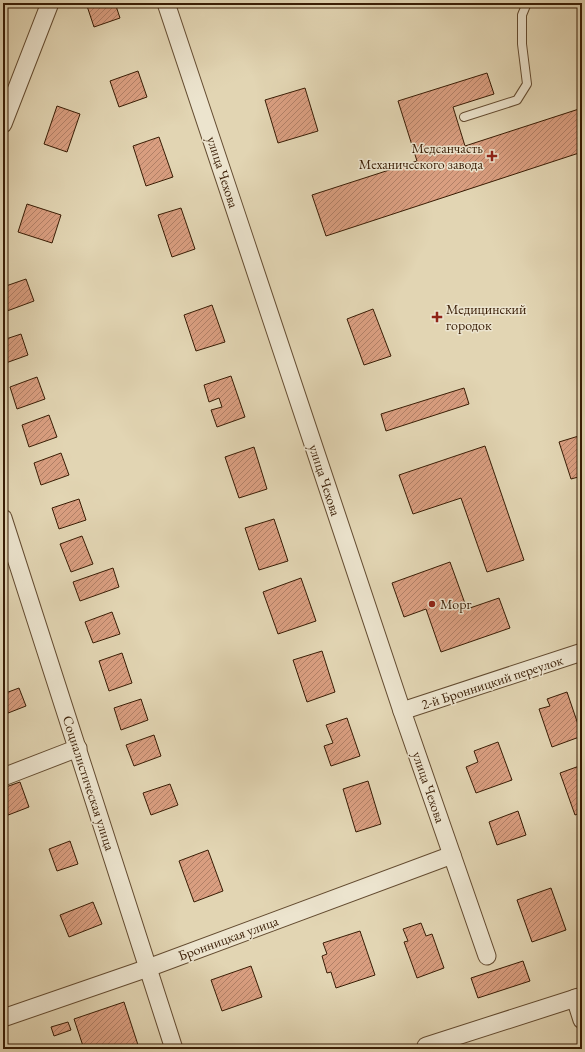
<svg xmlns="http://www.w3.org/2000/svg" width="585" height="1052" font-family="'EB Garamond',serif">
<defs>
<pattern id="building-hatch" width="6" height="6" patternUnits="userSpaceOnUse"><rect width="6" height="6" fill="#d99e80"/><path d="M-1 1l2-2M0 6l6-6M5 7l2-2" fill="none" stroke="#b18067"/></pattern>
</defs>
<rect width="100%" height="100%" fill="#e2d5b3"/>
<filter id="stains"><feTurbulence type="fractalNoise" baseFrequency=".005" numOctaves="4"/><feColorMatrix values="0 0 0 0 .2 0 0 0 0 .09 0 0 0 0 .02 0 0 0 .5 -.17"/></filter>
<radialGradient id="worn" r=".72"><stop offset=".6" stop-color="#630" stop-opacity="0"/><stop offset="1" stop-color="#630" stop-opacity=".3"/></radialGradient>
<g fill="url(#building-hatch)" stroke="#391d05">
<polygon points="86,3 115,3 120,18 94,27"/>
<polygon points="138,71 147,97 119,107 110,81"/>
<polygon points="487,73 494,94 453,107 465,146 582,108 582,152 326,236 312,195 417,161 398,101"/>
<polygon points="305,88 318,131 278,143 265,100"/>
<polygon points="57,106 80,114 67,152 44,144"/>
<polygon points="159,137 173,177 146,186 133,146"/>
<polygon points="27,204 61,215 52,243 18,232"/>
<polygon points="181,208 195,249 172,257 158,215"/>
<polygon points="26,279 34,301 7,311 3,298 3,287"/>
<polygon points="212,305 225,342 196,351 184,315"/>
<polygon points="373,309 391,356 364,365 347,319"/>
<polygon points="21,334 28,355 3,364 3,340"/>
<polygon points="231,376 245,417 217,427 211,410 222,407 219,398 209,402 204,385"/>
<polygon points="37,377 45,399 17,409 10,387"/>
<polygon points="464,388 469,404 386,431 381,414"/>
<polygon points="49,415 57,437 29,447 22,425"/>
<polygon points="582,435 582,476 571,479 559,442"/>
<polygon points="485,446 524,560 487,572 461,498 413,514 399,475"/>
<polygon points="254,447 267,489 239,498 225,457"/>
<polygon points="61,453 69,475 41,485 34,463"/>
<polygon points="79,499 86,520 59,529 52,508"/>
<polygon points="274,519 288,561 259,570 245,528"/>
<polygon points="82,536 93,564 71,572 60,544"/>
<polygon points="450,562 467,609 499,598 510,628 441,652 426,609 404,617 392,583"/>
<polygon points="113,568 119,587 80,601 73,582"/>
<polygon points="301,578 316,621 278,634 263,592"/>
<polygon points="112,612 120,634 93,643 85,622"/>
<polygon points="322,651 335,692 307,702 293,660"/>
<polygon points="122,653 132,683 109,691 99,661"/>
<polygon points="19,688 26,706 3,715 3,694"/>
<polygon points="567,692 582,736 552,747 539,709 550,706 547,699"/>
<polygon points="141,699 148,720 121,730 114,708"/>
<polygon points="347,718 360,756 331,766 324,746 333,743 326,725"/>
<polygon points="154,735 161,756 134,766 126,745"/>
<polygon points="498,742 512,780 476,793 466,767 478,762 474,751"/>
<polygon points="582,765 582,812 575,815 560,773"/>
<polygon points="368,781 381,824 356,832 343,789"/>
<polygon points="20,782 29,807 3,817 3,788"/>
<polygon points="170,784 178,805 151,815 143,793"/>
<polygon points="518,811 526,835 497,845 489,822"/>
<polygon points="70,841 78,864 57,871 49,849"/>
<polygon points="208,850 223,891 194,902 179,861"/>
<polygon points="551,888 566,930 532,942 517,900"/>
<polygon points="93,902 102,924 69,937 60,915"/>
<polygon points="421,923 426,936 432,934 444,968 417,978 404,942 408,941 403,929"/>
<polygon points="360,931 375,975 336,988 331,972 327,973 322,956 327,954 323,943"/>
<polygon points="523,961 530,981 478,998 471,978"/>
<polygon points="251,966 262,997 222,1011 211,980"/>
<polygon points="124,1002 139,1048 84,1049 74,1019"/>
<polygon points="68,1022 71,1030 54,1036 51,1027"/>
</g>
<g fill="none" stroke-linecap="round" stroke-linejoin="round">
<defs>
<polyline id="service" points="464,117 517,100 527,84 522,44 522,15 527,3"/>
<g id="minor">
<polyline points="166,3 402,711 487,956"/>
<polyline points="3,124 50,3"/>
<polyline points="3,518 174,1049"/>
<polyline points="402,711 582,652"/>
<polyline points="3,777 78,748"/>
<polyline points="575,998 582,1020"/>
<polyline points="3,1018 148,968 452,855"/>
<polyline points="426,1046 582,996"/>
</g>
</defs>
<use href="#service" stroke="#634b30" stroke-width="10"/>
<use href="#minor" stroke="#634b30" stroke-width="19"/>
<use href="#service" stroke="#ece4ce" stroke-width="8"/>
<use href="#minor" stroke="#ece4ce" stroke-width="17"/>
</g>
<g fill="#8f2418" stroke="#ece4ce" stroke-width="1.5">
<path d="M490 150h4v4h4v4h-4v4h-4v-4h-4v-4h4z"/>
<path d="M435 311h4v4h4v4h-4v4h-4v-4h-4v-4h4z"/>
<circle cx="432" cy="604" r="4"/>
</g>
<g text-anchor="middle" dominant-baseline="central" stroke-width="3" stroke-linejoin="round" paint-order="stroke">
<g font-size="14" fill="#391d05" stroke="#ece4ce" text-anchor="start">
<text x="483" y="148" text-anchor="end">Медсанчасть<tspan x="483" dy="16">Механического завода</tspan></text>
<text x="446" y="309">Медицинский<tspan x="446" dy="16">городок</tspan></text>
<text x="440" y="604">Морг</text>
</g>
<g font-size="14" fill="#391d05" stroke="#ece4ce">
<text transform="translate(223 172) rotate(72)">улица Чехова</text>
<text transform="translate(325 480) rotate(72)">улица Чехова</text>
<text transform="translate(492 682) rotate(-18)">2-й Бронницкий переулок</text>
<text transform="translate(89 783) rotate(72)">Социалистическая улица</text>
<text transform="translate(429 787) rotate(71)">улица Чехова</text>
<text transform="translate(228 938) rotate(-20)">Бронницкая улица</text>
</g>
</g>
<rect width="585" height="1052" fill="none" stroke="#e2d5b3" stroke-width="16"/>
<rect x="4" y="4" width="577" height="1044" fill="none" stroke="#391d05" stroke-width="2"/>
<rect x="8" y="8" width="569" height="1036" fill="none" stroke="#391d05"/>
<rect width="100%" height="100%" filter="url(#stains)"/>
<rect width="100%" height="100%" fill="url(#worn)"/>
</svg>
